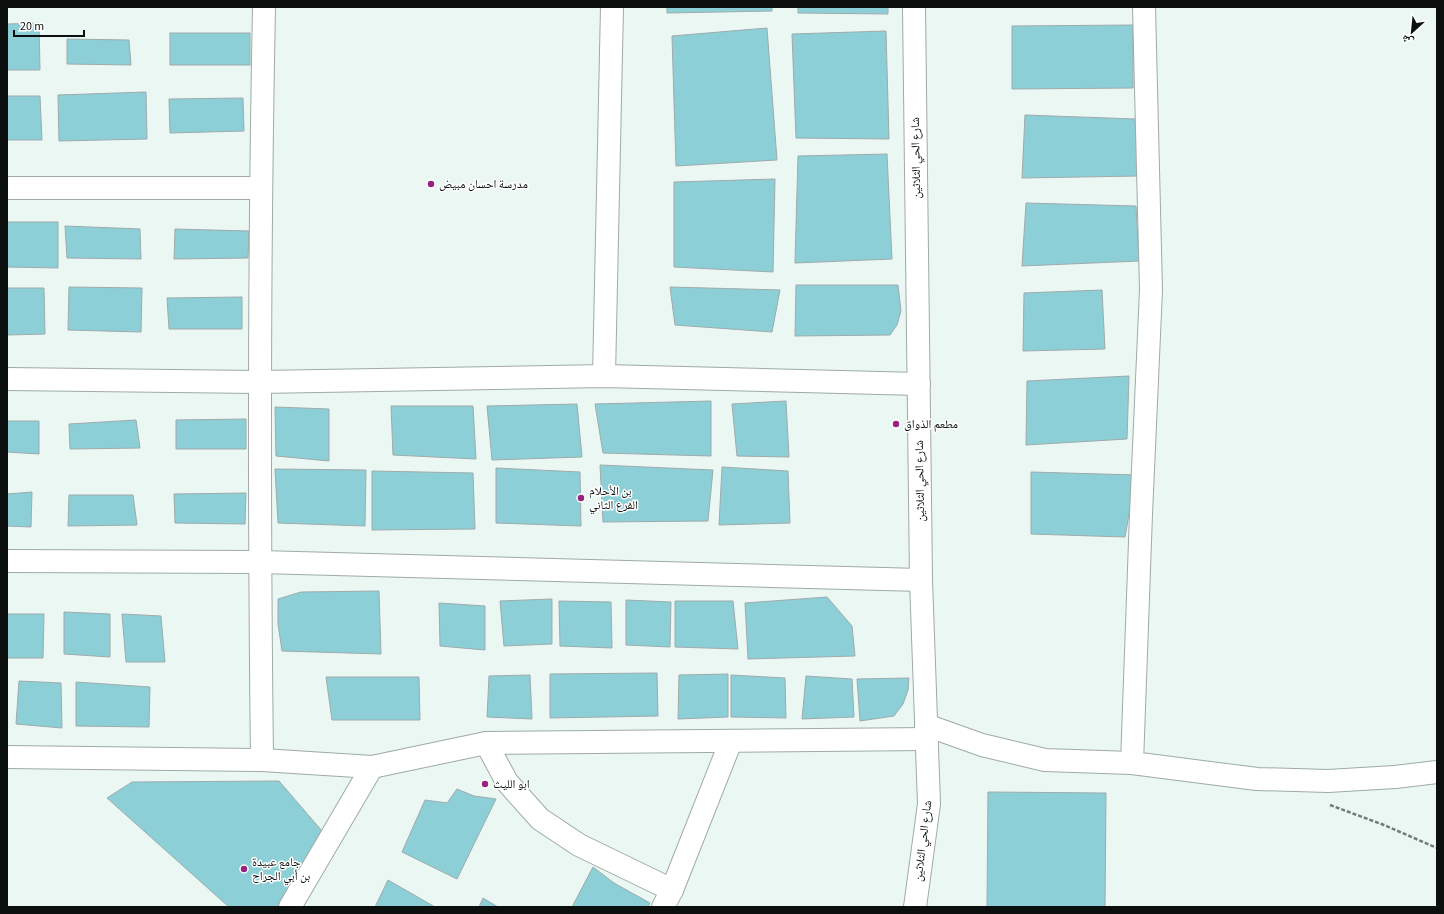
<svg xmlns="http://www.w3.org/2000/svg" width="1444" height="914" font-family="'Source Sans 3','Noto Naskh Arabic',sans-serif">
<rect width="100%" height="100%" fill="#eaf7f2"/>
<g fill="#8ccfd7" stroke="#9eabac">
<polygon points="667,7 772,7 772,11 667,13"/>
<polygon points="798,7 888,7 888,14 798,13"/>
<polygon points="39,23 40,70 7,70 7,24"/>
<polygon points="1133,25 1133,88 1012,89 1012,26"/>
<polygon points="767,28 777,160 676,166 672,36"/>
<polygon points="886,31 889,139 796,138 792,34"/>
<rect x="170" y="33" width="80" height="32"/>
<polygon points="67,39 129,40 131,65 67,64"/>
<polygon points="146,92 147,139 59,141 58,95"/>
<polygon points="7,96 40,96 42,140 7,140"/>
<polygon points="243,98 244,131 170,133 169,99"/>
<polygon points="1025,115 1135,119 1138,176 1022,178"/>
<polygon points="887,154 892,259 795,263 798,156"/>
<polygon points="775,179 773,272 674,267 674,182"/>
<polygon points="1026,203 1136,206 1139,261 1022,266"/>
<polygon points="7,222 58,222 58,268 7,267"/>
<polygon points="65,226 140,229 141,259 67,258"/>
<polygon points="175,229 249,231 248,258 174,259"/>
<polygon points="796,285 898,285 901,311 897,325 890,335 795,336"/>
<polygon points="69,287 142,288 141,332 68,330"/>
<polygon points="670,287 780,290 772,332 675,325"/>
<polygon points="7,288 44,288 45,334 7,335"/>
<polygon points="1102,290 1105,349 1023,351 1024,293"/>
<polygon points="242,297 242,329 169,329 167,298"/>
<polygon points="1129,376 1127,439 1026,445 1027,381"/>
<polygon points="711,401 711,456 603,453 595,404"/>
<polygon points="786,401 789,457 737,456 732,404"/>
<polygon points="577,404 582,457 492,460 487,406"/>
<polygon points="391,406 473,406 476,459 393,455"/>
<polygon points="275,407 329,409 329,461 276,456"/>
<polygon points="246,419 246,449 176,449 176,420"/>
<polygon points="136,420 140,448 70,449 69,424"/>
<polygon points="7,421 39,421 39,454 7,452"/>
<polygon points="600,465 713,470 708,521 603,522"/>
<polygon points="722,467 788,471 790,523 719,525"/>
<polygon points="496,468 580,472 581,526 496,523"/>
<polygon points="275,469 366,470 365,526 278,523"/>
<polygon points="372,471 473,473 475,529 372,530"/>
<polygon points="1031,472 1136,475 1125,537 1031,534"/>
<polygon points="32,492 31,527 7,526 7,494"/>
<polygon points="246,493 245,524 175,523 174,494"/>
<polygon points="69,495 133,495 137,525 68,526"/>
<polygon points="379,591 381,654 282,651 278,624 278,599 301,592"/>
<polygon points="827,597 852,626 855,656 748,659 745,603"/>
<polygon points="552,599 552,644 504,646 500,601"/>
<polygon points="626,600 671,602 670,647 626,645"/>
<polygon points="559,601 611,602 612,648 560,646"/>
<polygon points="675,601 733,601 738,649 675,647"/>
<polygon points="439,603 485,606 485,650 440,646"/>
<polygon points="64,612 110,614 110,657 64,654"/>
<polygon points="7,614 44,614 43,658 7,658"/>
<polygon points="122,614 161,616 165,662 126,662"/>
<polygon points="657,673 658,716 550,718 550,674"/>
<polygon points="728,674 728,717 678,719 679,675"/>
<polygon points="530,675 532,719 487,717 489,676"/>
<polygon points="731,675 785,678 786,718 731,717"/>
<polygon points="806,676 852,679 854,717 802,719"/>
<polygon points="326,677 419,677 420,720 332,720"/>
<polygon points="909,678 908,690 903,704 894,716 860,721 857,679"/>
<polygon points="19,681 61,683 62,728 16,724"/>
<polygon points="76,682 150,687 149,727 76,726"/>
<polygon points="279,781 322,831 279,907 229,907 107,798 132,782"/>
<polygon points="457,789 474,796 496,799 457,879 402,852 425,800 447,803"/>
<polygon points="988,792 1106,793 1105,907 987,907"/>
<polygon points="593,867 614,883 650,903 648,907 572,907"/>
<polygon points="388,880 435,907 375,907"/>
<polygon points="483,898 498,907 479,907"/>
</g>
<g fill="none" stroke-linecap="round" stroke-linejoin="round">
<defs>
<g id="street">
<polyline points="914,7 921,580 929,804 915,907"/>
<polyline points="7,188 260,188"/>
<polyline points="604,376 612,7"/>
<polyline points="7,379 260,382 604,376 919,384"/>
<polyline points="7,561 260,562 921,580"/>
<polyline points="926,725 982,745 1045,760 1132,763 1257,779 1328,781 1395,777 1437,772"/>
<polyline points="486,743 507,782 540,819 579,845 672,890"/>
<polyline points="7,757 262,760 372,767 486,743 927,739"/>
<path d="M262,760C259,509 259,258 264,7"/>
<polyline points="1132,763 1141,514 1151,290 1144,7"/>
<polyline points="290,907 372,767"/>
<polyline points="663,907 672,890 731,741"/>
</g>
</defs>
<use href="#street" stroke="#9faaa6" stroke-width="24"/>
<polyline stroke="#737b78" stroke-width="2.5" stroke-dasharray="4 2" stroke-linecap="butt" points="1330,805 1384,825 1437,848"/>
<use href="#street" stroke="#fff" stroke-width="22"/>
</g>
<g fill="#98237f" stroke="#fff" stroke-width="1.5">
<circle cx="431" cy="184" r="4"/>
<circle cx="896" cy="424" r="4"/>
<circle cx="581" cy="498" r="4"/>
<circle cx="485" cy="784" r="4"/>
<circle cx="244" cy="869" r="4"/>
</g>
<g text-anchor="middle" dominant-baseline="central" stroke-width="3" stroke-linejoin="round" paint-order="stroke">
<g font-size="12" fill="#0b0f0e" stroke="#fff">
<text transform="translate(916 158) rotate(-91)">شارع الحي الثلاثين</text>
<text transform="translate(920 481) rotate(-91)">شارع الحي الثلاثين</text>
<text transform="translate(923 841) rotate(-83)">شارع الحي الثلاثين</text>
</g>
<g font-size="12" fill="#0b0f0e" stroke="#fff" text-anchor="start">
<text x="439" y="184">مدرسة احسان مبيض</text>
<text x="904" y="424">مطعم الذواق</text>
<text x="589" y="491">بن الأحلام<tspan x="589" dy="14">الفرع الثاني</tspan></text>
<text x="493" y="784">ابو الليث</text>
<text x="252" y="862">جامع عبيدة<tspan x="252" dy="14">بن أبي الجراح</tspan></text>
</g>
</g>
<rect width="1444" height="914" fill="none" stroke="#0b0f0e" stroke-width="16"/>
<g transform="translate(1412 32) rotate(207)" stroke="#ffffff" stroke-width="3" paint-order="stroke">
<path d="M0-3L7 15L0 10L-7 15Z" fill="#0b0f0e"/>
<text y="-6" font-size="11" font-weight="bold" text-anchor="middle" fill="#0b0f0e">ش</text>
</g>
<path d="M14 30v6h70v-6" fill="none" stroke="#0b0f0e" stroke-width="2"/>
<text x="20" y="30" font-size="12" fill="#0b0f0e" stroke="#ffffff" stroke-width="3" paint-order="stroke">20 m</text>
</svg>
